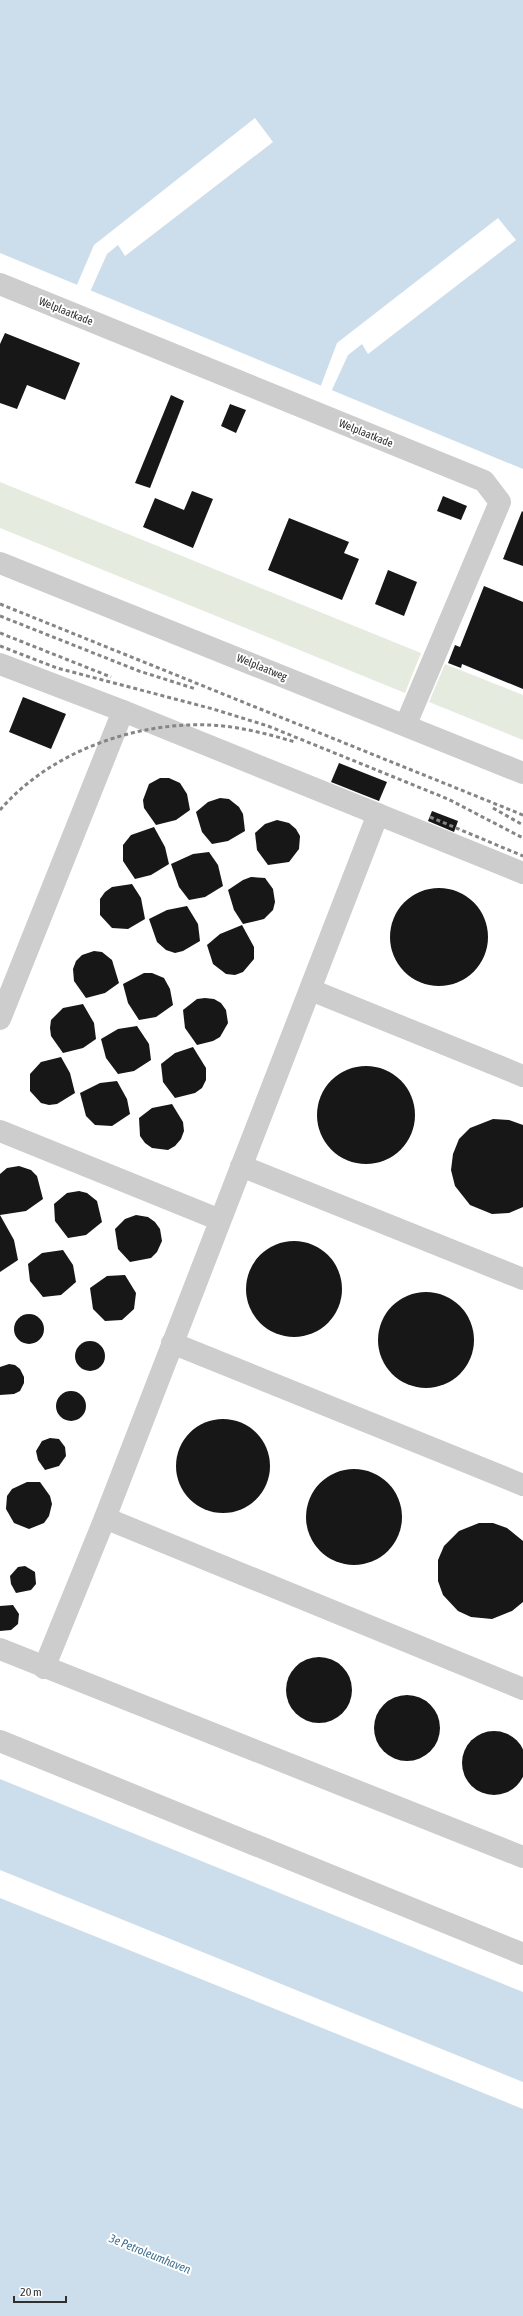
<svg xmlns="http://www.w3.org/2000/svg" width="523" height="2316" font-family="'Asap Condensed',sans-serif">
<rect width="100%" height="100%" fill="#fff"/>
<g fill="#e5ecdf">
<polygon points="0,482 421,653 405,693 0,528"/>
<polygon points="445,664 523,695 523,740 429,702"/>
</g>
<g fill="#ccdeeb">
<polygon points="0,0 523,0 523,469 0,253"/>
<polygon points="0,1779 523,1992 523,2316 0,2316"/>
</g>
<g fill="#fff">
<polygon points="255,118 273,142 125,256 118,245 107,254 90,292 76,287 94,245"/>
<polygon points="498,218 516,240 368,354 362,344 348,355 331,392 320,388 337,343"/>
<polygon points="0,1870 523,2082 523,2109 0,1898"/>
</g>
<g fill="#171717">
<polygon points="5,333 80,363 65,400 27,385 17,409 0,403 0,344"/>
<polygon points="171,395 184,401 150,488 135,483"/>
<polygon points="230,404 246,410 236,433 221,426"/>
<polygon points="192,491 213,499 193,548 143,527 155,498 184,510"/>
<polygon points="443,496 467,506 461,520 437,511"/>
<polygon points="522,511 523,512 523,566 503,559"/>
<polygon points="289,518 349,542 344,553 359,559 342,600 268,570"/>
<polygon points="388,570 417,582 404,616 375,604"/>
<polygon points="484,586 523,602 523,689 462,664 461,668 448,663 455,645 460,647"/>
<polygon points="23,697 66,714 51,749 9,732"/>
<polygon points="339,763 387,782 379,801 331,782"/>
<polygon points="160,778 169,778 180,783 187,794 190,810 176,820 156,825 144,808 143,800 149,784"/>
<polygon points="220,798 229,799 239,807 243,814 245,831 228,841 212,844 202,832 196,812 208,802"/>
<polygon points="432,811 458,821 454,832 428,821"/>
<polygon points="277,820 289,823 296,829 300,836 299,849 289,862 268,865 257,850 255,833 265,824"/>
<polygon points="154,827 165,847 169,864 151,875 135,879 123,861 123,845 131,835"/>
<polygon points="209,852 218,865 223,886 205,897 189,900 179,887 171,864 193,854"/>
<polygon points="251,877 265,878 273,889 275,902 273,910 264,919 243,924 234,910 228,890 243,880"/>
<polygon points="132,884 141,898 145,919 128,929 112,928 100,915 100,899 105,892 112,887"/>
<circle cx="439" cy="937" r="49"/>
<polygon points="187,906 198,924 200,941 183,951 175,953 166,950 157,942 149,919 167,910"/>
<polygon points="242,925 254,947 254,959 243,972 235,975 226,974 213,964 207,945 220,934"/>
<polygon points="94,951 102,952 112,960 119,983 105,993 86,998 74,981 73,969 76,961 82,955"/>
<polygon points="144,973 152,973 164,978 170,989 173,1005 156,1017 139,1020 128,1003 123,984"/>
<polygon points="205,998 214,999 221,1003 226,1010 228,1023 220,1037 213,1041 197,1045 185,1028 183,1010 197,999"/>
<polygon points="83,1004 94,1023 96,1039 83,1048 63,1053 51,1036 50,1028 51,1020 63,1008"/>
<polygon points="137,1026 149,1044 151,1060 134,1071 118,1074 106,1058 101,1039 118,1029"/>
<polygon points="193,1047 206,1068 206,1080 202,1088 195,1093 175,1098 163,1082 161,1064 175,1053"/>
<polygon points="61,1057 70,1073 75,1093 57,1104 49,1105 41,1103 30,1091 30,1074 41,1062"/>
<circle cx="366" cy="1115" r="49"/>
<polygon points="117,1081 127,1099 130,1114 112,1126 95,1125 86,1116 80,1093 100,1083"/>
<polygon points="172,1104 183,1122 184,1131 181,1139 175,1146 168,1150 152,1148 145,1143 140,1136 139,1118 152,1108"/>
<polygon points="493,1119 509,1120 523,1125 523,1207 509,1213 492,1214 470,1205 455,1186 451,1170 453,1154 459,1139 470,1128"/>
<polygon points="19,1166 31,1170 37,1176 43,1199 26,1211 0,1215 14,1240 18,1260 0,1272 0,1174 7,1168"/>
<polygon points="79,1191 87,1193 97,1201 102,1222 86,1235 68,1238 55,1221 54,1204 67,1193"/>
<polygon points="136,1215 148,1217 155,1222 160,1229 162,1241 157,1252 151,1258 130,1262 118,1249 115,1229 125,1219"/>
<circle cx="294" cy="1289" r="48"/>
<polygon points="63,1250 73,1265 76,1282 61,1295 43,1297 30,1281 28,1264 42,1253"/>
<polygon points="125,1275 136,1293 134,1309 122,1320 105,1321 93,1309 90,1288 107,1276"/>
<circle cx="426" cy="1340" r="48"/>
<circle cx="29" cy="1329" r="15"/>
<circle cx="90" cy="1356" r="15"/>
<polygon points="9,1364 15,1365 20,1369 24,1377 24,1383 20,1391 14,1394 0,1395 0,1367"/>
<circle cx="71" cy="1406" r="15"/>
<circle cx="223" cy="1466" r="47"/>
<polygon points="50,1438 59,1439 65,1447 66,1456 59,1466 45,1470 38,1460 36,1451 42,1441"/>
<circle cx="354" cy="1517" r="48"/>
<polygon points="27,1482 40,1482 50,1496 52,1504 49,1516 44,1523 29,1529 14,1523 6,1509 7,1496 12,1489"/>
<polygon points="479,1523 493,1523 507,1528 523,1541 523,1602 512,1611 492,1619 471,1617 458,1611 443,1595 438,1581 438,1560 444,1546 459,1531"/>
<polygon points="25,1566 35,1572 36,1584 31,1590 16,1593 11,1584 10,1576 18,1567"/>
<polygon points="13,1605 19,1614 18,1624 11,1630 0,1631 0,1606"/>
<circle cx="319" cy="1690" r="33"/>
<circle cx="407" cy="1728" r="33"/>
<circle cx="494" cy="1763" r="32"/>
</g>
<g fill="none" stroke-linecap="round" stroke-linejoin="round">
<g stroke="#cdcdcd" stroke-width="22">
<polyline points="0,284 484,481 500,502 406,724"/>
<polyline points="0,563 523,773"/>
<polyline points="0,664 123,711 523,873"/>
<polyline points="311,990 523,1076"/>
<polyline points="0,1019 123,711"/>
<polyline points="0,1131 220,1220"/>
<polyline points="241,1166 523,1279"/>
<polyline points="172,1343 523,1485"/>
<polyline points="105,1518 523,1689"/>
<polyline points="0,1649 523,1857"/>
<polyline points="44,1668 105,1518 378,814"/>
<polyline points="0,1741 523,1954"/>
</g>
<g stroke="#858585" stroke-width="3" stroke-dasharray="4 3" stroke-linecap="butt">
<polyline points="0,604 523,815"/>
<polyline points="0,616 139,671 196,689"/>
<polyline points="0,633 111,677"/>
<polyline points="0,646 57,668 213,709 268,726 448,799 523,838"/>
<polyline points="493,808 523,825"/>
<path d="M0,810C50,752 134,722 209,725C238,726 268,734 295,742"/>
<polyline points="430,817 523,856"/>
</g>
</g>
<g text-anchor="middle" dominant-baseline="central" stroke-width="4" stroke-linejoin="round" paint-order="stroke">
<g font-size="11" fill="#303030" stroke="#fff">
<text transform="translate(66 311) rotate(22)">Welplaatkade</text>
<text transform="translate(366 433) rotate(22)">Welplaatkade</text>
<text transform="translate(262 667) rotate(22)">Welplaatweg</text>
</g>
<g font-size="12" font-style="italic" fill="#406e90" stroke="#fff">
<text transform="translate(150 2254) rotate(22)">3e Petroleumhaven</text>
</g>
</g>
<path d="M14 2296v6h52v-6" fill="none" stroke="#303030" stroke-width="2"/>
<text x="20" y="2296" font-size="12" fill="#303030" stroke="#ffffff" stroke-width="3" paint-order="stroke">20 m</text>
</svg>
